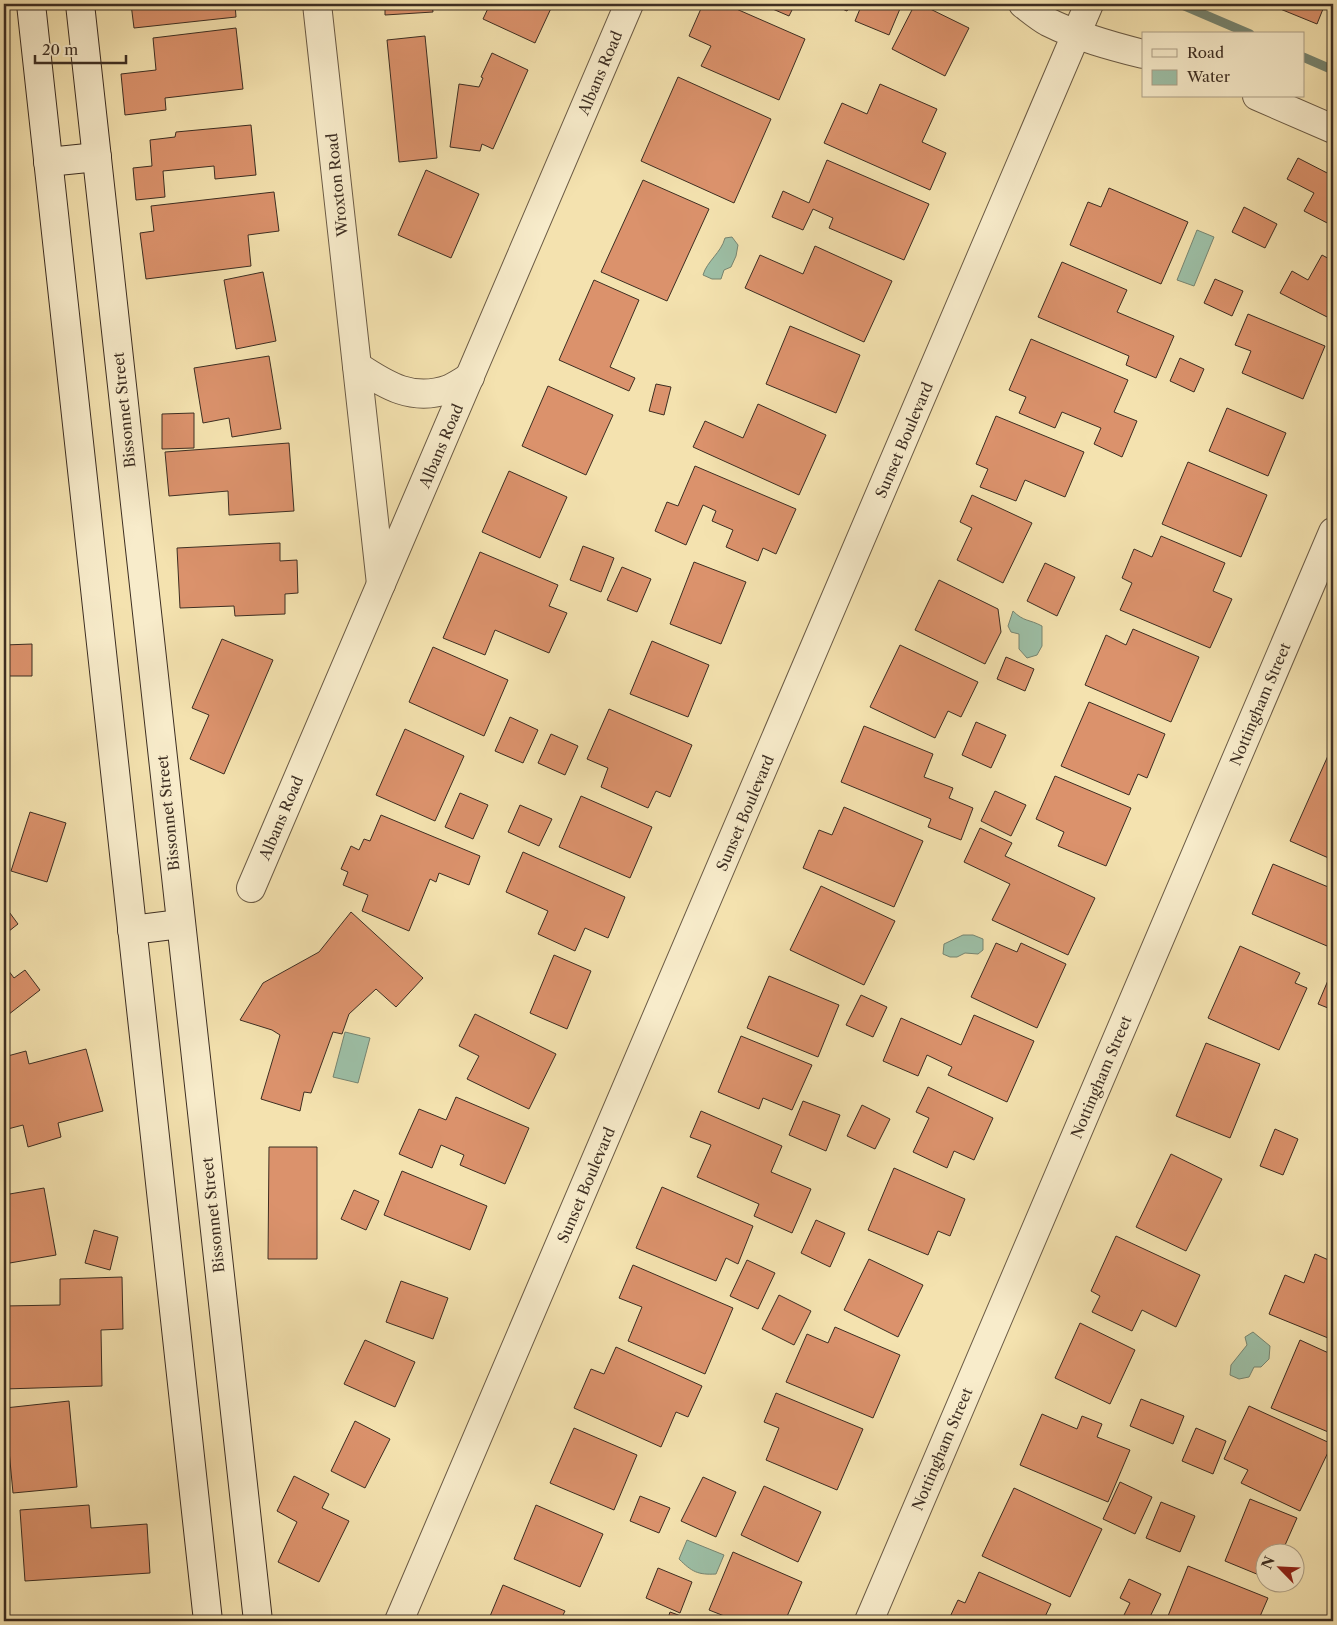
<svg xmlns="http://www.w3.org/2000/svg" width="1337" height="1625" font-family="'Libre Caslon Text',serif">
<rect width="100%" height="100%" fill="#f4e2af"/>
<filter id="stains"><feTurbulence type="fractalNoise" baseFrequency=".004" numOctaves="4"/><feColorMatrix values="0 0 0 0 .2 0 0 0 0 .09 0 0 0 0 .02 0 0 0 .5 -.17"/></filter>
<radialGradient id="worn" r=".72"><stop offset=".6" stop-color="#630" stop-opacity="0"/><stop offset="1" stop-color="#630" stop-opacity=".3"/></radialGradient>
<g fill="#9dbfa6" stroke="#778571">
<polygon points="1197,230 1214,237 1194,286 1177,280"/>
<path d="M732,237L738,245L736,256L731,267L724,270L721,279H712L703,275C707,261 721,253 725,238Z"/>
<path d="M1013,611C1024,622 1029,619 1042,626V646L1037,655L1027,658L1019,649V634L1011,632L1008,626Z"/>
<polygon points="963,935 973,935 983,939 983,950 978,954 965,953 957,957 950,957 943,954 944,944"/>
<polygon points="345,1032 370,1038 358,1083 333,1077"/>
<polygon points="1253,1332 1270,1346 1269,1359 1261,1367 1254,1367 1249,1377 1239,1379 1230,1375 1231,1365 1247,1345 1245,1337"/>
<path d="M687,1540L724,1555L716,1574C698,1575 692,1572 679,1559Z"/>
</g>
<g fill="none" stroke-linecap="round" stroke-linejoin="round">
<g stroke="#778571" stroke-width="9">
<polyline points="1180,4 1250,34"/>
<polyline points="1303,57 1333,70"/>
</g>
</g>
<g fill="#db926c" stroke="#3d2e22">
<polygon points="131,4 235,4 236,17 134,28"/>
<polygon points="385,4 432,4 433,12 385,15"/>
<polygon points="490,4 553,4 535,43 483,19"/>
<polygon points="703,4 725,4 805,39 779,100 701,66 711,46 689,36"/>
<polygon points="761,4 795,4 789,16"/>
<polygon points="831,4 851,4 847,11"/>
<polygon points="862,4 902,4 889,35 855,21"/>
<polygon points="915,4 920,4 969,28 945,76 892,49"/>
<polygon points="1268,4 1325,4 1317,24"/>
<polygon points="236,28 243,89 165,98 166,110 125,115 121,74 156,70 153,38"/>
<polygon points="425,36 437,158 399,162 387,40"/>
<polygon points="492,53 528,70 493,149 482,144 480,151 450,147 459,84 479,87 483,78 481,77"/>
<polygon points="678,77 771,119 734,203 641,161"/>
<polygon points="880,84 937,109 922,142 946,153 930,190 824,143 842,103 867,114"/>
<polygon points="251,125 256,175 215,179 214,166 163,171 165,197 136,200 133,168 152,166 150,140 175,137 176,132"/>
<polygon points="1298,158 1333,176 1333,226 1304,211 1314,193 1287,179"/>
<polygon points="827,160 929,204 904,260 829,228 833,218 813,209 803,230 772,217 783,191 809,203"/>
<polygon points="426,170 479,194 451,258 398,235"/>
<polygon points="643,180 709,209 667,301 601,272"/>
<polygon points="1109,188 1188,222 1161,284 1070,245 1088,202 1101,207"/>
<polygon points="274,192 279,231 248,235 251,266 146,279 140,233 154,231 151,206"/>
<polygon points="1244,207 1277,224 1265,248 1232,232"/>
<polygon points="815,246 892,281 864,342 745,288 760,255 803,274"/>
<polygon points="1322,255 1333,261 1333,320 1280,293 1292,271 1308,280"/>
<polygon points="1062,262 1127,290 1117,312 1174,336 1156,378 1126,365 1129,356 1038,317"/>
<polygon points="263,272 276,341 236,349 224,280"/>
<polygon points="1215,279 1243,291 1232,316 1204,303"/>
<polygon points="594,280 639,300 610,367 635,378 629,391 559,360"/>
<polygon points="1248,314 1325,346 1303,399 1242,373 1251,351 1235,345"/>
<polygon points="790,326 860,355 836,413 766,384"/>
<polygon points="1031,339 1128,380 1114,412 1137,421 1122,457 1094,444 1101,428 1062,412 1055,428 1019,413 1026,397 1009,390"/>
<polygon points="269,356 281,429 232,437 229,418 203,423 194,368"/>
<polygon points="1180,358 1204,369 1194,392 1170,381"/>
<polygon points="656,384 671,387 664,415 649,411"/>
<polygon points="548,386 613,415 586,475 522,446"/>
<polygon points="758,404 826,435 799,495 693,447 705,421 743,438"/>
<polygon points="1227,408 1286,433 1268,476 1209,451"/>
<polygon points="194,413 194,448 162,449 162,414"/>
<polygon points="996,416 1084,452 1065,497 1025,480 1016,501 980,487 988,469 976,464"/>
<polygon points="289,443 294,511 229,515 228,491 169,496 165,452"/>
<polygon points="1188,462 1267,495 1241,557 1162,524"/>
<polygon points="695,466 796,509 776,554 763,548 758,561 726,547 733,530 712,521 716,511 703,505 686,545 655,531 667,502 678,506"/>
<polygon points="509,471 567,497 540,558 482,532"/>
<polygon points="972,495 1032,523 1003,583 957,560 972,528 960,522"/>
<polygon points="1161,536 1225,563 1213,591 1232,599 1210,648 1120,610 1132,583 1122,578 1134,549 1152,557"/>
<polygon points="280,543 280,561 297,560 298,593 285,594 285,614 235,616 234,606 180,608 177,548"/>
<polygon points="583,546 614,558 601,592 570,580"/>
<polygon points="480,552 558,585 549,606 567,613 549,653 495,630 485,655 443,638"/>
<polygon points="694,562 746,582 721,644 670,624"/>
<polygon points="1045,563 1075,577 1057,616 1027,601"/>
<polygon points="622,567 651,579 637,612 607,600"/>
<polygon points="939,580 998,609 1001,632 985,664 915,630"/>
<polygon points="1133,629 1199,657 1171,722 1085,685 1106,635 1126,645"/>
<polygon points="222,639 273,660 224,774 190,759 209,715 192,708"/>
<polygon points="652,641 709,665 688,717 630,694"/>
<polygon points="32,644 32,676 4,676 4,645"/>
<polygon points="900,645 978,682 961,717 948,711 935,738 870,707"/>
<polygon points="433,647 508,680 484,736 409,702"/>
<polygon points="1006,657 1034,669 1025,691 997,679"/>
<polygon points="1089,702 1165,734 1147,778 1138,774 1129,795 1061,766"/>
<polygon points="609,709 692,745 670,797 656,791 648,808 601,787 608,768 587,759"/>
<polygon points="510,717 538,730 523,763 495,751"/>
<polygon points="976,722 1006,735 991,768 962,755"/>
<polygon points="864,726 933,754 924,777 953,788 949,798 973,808 961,840 928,827 931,819 841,782"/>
<polygon points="405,729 464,756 435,821 376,795"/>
<polygon points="551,734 578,746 565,775 538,763"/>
<polygon points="1331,749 1333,750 1333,860 1290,841"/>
<polygon points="1055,776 1131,808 1106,866 1058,846 1064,832 1036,819"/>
<polygon points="995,791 1026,805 1011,836 981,821"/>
<polygon points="460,793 488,805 473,839 445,827"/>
<polygon points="581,796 652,827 630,878 559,847"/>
<polygon points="520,805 552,819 539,846 508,832"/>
<polygon points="844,807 923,841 894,907 803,868 819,830 832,835"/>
<polygon points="30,812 66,823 47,882 11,871"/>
<polygon points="381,815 480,856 469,885 439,873 436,882 430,879 409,931 362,911 368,895 343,885 348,872 341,869 351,846 359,850 364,839 370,841"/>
<polygon points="980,828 1012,843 1005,856 1095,898 1068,955 992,920 1010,884 964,862"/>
<polygon points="523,852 625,897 608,938 585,928 575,951 538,934 548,911 506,892"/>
<polygon points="1273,864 1333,889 1333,937 1331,936 1327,946 1252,914"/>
<polygon points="821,886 895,921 864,985 790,950"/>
<polygon points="4,905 18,924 4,935"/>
<polygon points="351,912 423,978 396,1007 376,989 349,1014 342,1034 333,1032 311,1093 304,1092 300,1111 261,1099 280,1035 272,1030 240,1020 263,983 319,952"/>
<polygon points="996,943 1017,952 1021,943 1066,964 1037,1028 971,997"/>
<polygon points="1240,946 1300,973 1295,983 1307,988 1279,1050 1208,1018"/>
<polygon points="554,955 591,971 567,1029 530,1013"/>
<polygon points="8,970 14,978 25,970 40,990 4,1018 4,974"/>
<polygon points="1332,971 1333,971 1333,1010 1318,1004"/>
<polygon points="769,976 839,1005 818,1057 747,1028"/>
<polygon points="861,995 887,1007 873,1037 846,1025"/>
<polygon points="475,1014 556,1054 529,1109 467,1079 479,1056 459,1046"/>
<polygon points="974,1015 1034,1041 1007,1102 948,1075 952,1067 927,1055 918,1076 883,1061 901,1018 961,1045"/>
<polygon points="741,1036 812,1065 792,1110 763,1098 759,1109 718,1092"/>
<polygon points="1206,1043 1260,1064 1230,1138 1176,1116"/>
<polygon points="86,1049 103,1111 58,1123 61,1137 28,1147 23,1125 4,1130 4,1057 26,1051 29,1064"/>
<polygon points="928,1087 993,1118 974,1160 954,1151 947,1168 913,1152 929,1118 916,1112"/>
<polygon points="456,1097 529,1128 505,1184 460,1165 464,1155 441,1145 432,1168 399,1154 419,1109 446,1120"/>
<polygon points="803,1101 840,1115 826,1151 789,1135"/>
<polygon points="862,1105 890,1119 875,1149 847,1136"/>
<polygon points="701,1111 782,1146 771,1172 811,1189 792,1233 754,1216 759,1204 697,1177 711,1145 690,1137"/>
<polygon points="1275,1129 1298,1139 1283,1175 1260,1166"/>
<polygon points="269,1147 317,1147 317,1259 268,1259"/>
<polygon points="1171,1154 1222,1179 1186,1251 1136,1227"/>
<polygon points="894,1168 965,1199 950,1236 938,1231 928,1255 868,1230"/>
<polygon points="402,1171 487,1206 470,1250 384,1215"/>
<polygon points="662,1187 753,1226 738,1264 726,1258 716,1281 636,1248"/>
<polygon points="44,1188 56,1255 4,1264 4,1195"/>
<polygon points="354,1190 379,1201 366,1230 341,1219"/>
<polygon points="816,1220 845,1233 830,1267 801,1253"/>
<polygon points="94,1230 118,1237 110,1270 85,1263"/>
<polygon points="1116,1236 1200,1275 1176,1327 1142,1310 1132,1331 1092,1312 1100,1296 1091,1291"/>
<polygon points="1333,1236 1333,1247 1329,1245"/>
<polygon points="1315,1254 1333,1262 1333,1340 1269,1314 1285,1275 1304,1283"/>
<polygon points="869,1259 923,1285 898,1337 844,1310"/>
<polygon points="747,1260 775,1273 758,1309 730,1296"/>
<polygon points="633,1265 733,1308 705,1374 628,1341 642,1307 619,1298"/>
<polygon points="122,1277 123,1329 101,1330 102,1386 4,1389 4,1306 60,1305 60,1279"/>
<polygon points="401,1281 448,1298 433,1339 386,1322"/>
<polygon points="779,1295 811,1311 794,1345 762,1329"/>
<polygon points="1080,1323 1135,1350 1110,1404 1055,1378"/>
<polygon points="835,1327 900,1355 873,1418 786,1382 807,1334 828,1343"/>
<polygon points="365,1340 415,1362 395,1407 344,1384"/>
<polygon points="1300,1340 1333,1355 1333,1434 1271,1408"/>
<polygon points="616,1347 702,1386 688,1417 676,1412 661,1447 574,1408 591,1369 604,1374"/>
<polygon points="776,1393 863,1429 837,1490 766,1460 779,1428 764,1422"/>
<polygon points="1141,1399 1184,1416 1173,1444 1130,1426"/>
<polygon points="69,1401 77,1487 13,1493 5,1408"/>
<polygon points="1249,1406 1332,1444 1300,1511 1241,1483 1248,1470 1224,1459"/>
<polygon points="1042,1414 1077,1429 1082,1416 1102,1424 1097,1437 1130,1450 1108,1502 1020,1465"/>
<polygon points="355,1421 390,1439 365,1488 331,1471"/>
<polygon points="574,1428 637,1455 614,1510 550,1483"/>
<polygon points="1196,1428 1226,1441 1213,1474 1182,1461"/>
<polygon points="294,1476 329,1494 322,1508 349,1521 319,1582 278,1562 297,1522 277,1511"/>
<polygon points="703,1477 736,1492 716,1537 681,1521"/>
<polygon points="1120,1482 1152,1497 1135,1534 1103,1519"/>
<polygon points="764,1486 821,1512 798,1562 741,1535"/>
<polygon points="1014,1488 1102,1529 1070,1597 982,1556"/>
<polygon points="640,1496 670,1508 659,1533 630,1521"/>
<polygon points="1250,1499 1297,1518 1282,1552 1264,1552 1264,1577 1225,1561"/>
<polygon points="1161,1502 1195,1516 1180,1552 1146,1538"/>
<polygon points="89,1505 91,1528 147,1524 150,1573 25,1581 20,1510"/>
<polygon points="536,1505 603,1534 580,1587 514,1559"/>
<polygon points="733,1552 802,1582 785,1621 737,1621 709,1610"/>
<polygon points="1188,1566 1268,1598 1258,1621 1166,1621"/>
<polygon points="658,1568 692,1582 680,1613 646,1598"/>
<polygon points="979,1572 1051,1604 1043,1621 948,1621 958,1600 965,1603"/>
<polygon points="1129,1579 1161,1594 1148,1621 1127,1621 1122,1619 1130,1603 1120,1598"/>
<polygon points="503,1585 565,1611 560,1621 488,1621"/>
<polygon points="670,1612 695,1621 667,1621"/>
</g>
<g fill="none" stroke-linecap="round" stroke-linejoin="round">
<defs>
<g id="minor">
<polyline points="317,4 381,584"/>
<path d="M1023,4C1031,10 1039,17 1048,22C1078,37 1111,46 1143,54"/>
<polyline points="1257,96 1333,129"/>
<path d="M357,366C387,386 413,402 449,389C456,386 463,381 470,377"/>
<polyline points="251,888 629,4"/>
<polyline points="869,1621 1333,532"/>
</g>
<polyline id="tertiary" points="399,1621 1089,4"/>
<g id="secondary">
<polyline points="31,4 208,1621"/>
<polyline points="80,4 258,1621"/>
<polyline points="48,162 97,157"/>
<polyline points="132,930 180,924"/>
</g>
</defs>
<use href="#minor" stroke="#6b5b45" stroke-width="30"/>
<use href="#tertiary" stroke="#6b5b45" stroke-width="30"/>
<use href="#secondary" stroke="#3d2e22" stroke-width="30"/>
<use href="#minor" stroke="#f8eccb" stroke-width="28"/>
<use href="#tertiary" stroke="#f8eccb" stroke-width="28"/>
<use href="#secondary" stroke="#f8eccb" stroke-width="28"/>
</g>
<g text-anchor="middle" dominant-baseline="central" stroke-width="5" stroke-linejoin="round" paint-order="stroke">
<g font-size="15" fill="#3d2e22" stroke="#f8eccb">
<text transform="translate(600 73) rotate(-67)">Albans Road</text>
<text transform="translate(337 185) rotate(-96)">Wroxton Road</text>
<text transform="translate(124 410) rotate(-96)">Bissonnet Street</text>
<text transform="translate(904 440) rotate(-67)">Sunset Boulevard</text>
<text transform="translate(441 446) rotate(-67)">Albans Road</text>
<text transform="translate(1260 704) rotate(-67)">Nottingham Street</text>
<text transform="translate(168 813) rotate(-96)">Bissonnet Street</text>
<text transform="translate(745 813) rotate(-67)">Sunset Boulevard</text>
<text transform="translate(281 818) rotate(-67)">Albans Road</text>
<text transform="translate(1101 1077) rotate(-67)">Nottingham Street</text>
<text transform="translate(586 1185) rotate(-67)">Sunset Boulevard</text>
<text transform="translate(213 1215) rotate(-96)">Bissonnet Street</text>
<text transform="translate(942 1449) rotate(-67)">Nottingham Street</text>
</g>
</g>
<rect width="1337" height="1625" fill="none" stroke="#f4e2af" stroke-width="20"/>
<rect x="5" y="5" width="1327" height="1615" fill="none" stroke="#3d2e22" stroke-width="2.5"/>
<rect x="10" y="10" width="1317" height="1605" fill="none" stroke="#3d2e22"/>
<rect x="1142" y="32" width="162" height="65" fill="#f8eccb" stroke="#ada087"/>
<rect x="1152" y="49" width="25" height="8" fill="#f8eccb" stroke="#ada087"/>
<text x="1187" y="58" font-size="15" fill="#3d2e22">Road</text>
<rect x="1152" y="70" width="25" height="15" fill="#9dbfa6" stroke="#ada087"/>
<text x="1187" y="82" font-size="15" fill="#3d2e22">Water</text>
<g transform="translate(1280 1568) rotate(294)"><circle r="24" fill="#f8eccb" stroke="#ada087"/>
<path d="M0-4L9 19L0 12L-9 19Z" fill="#8f2418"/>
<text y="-8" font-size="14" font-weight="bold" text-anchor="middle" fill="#3d2e22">N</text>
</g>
<path d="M35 55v8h91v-8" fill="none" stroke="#3d2e22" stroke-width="2.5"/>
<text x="42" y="55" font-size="15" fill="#3d2e22" stroke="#f8eccb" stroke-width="4" paint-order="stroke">20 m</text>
<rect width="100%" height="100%" filter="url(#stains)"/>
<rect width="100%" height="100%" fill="url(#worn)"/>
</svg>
